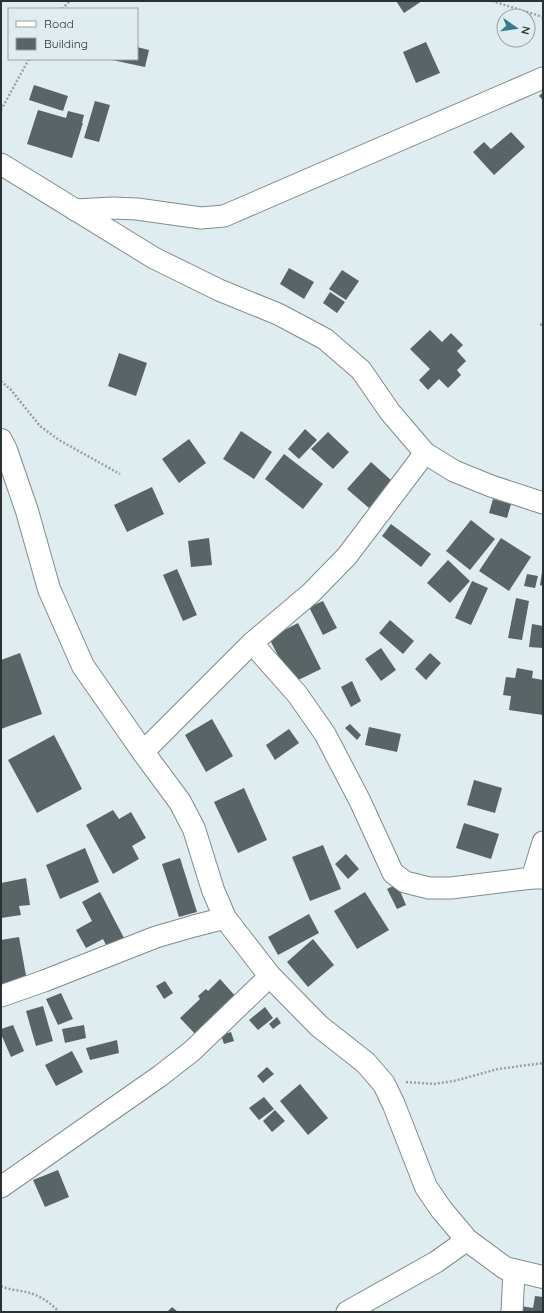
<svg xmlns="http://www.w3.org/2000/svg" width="544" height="1313" font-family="Quicksand,sans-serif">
<rect width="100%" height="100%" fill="#dfedf0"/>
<g fill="#586466">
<polygon points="396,1 422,1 404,13"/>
<polygon points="426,42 440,73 416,83 403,52"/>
<polygon points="137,47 149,50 145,67 112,60 137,59"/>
<polygon points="34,85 68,96 63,111 29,100"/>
<polygon points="543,92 543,100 539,96"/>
<polygon points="95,101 110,105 99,142 84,138"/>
<polygon points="38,110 66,118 68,111 84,115 82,123 83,123 72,158 27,144"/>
<polygon points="511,132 525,147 494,175 473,152 484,142 491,149"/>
<polygon points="289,268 314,282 304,299 280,284"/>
<polygon points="342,270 359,281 346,300 329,289"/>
<polygon points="330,292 345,302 337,313 323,303"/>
<polygon points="430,330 442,342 451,333 463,345 457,351 466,361 457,370 461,375 448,388 439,379 428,390 419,380 430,369 410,349"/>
<polygon points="119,353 147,363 136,396 108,386"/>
<polygon points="305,429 317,440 299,459 288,449"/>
<polygon points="241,431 272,452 254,479 223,459"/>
<polygon points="328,432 349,452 333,469 311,449"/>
<polygon points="189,439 206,463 179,483 162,459"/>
<polygon points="284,454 323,484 303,509 265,479"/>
<polygon points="371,462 392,481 369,508 347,489"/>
<polygon points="152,487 164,514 127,532 114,505"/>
<polygon points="493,499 511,504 507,518 489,513"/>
<polygon points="471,520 495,539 470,570 446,551"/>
<polygon points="391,524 431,554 421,567 382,536"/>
<polygon points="209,538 212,565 191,567 188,541"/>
<polygon points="501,538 531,557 509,591 479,571"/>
<polygon points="448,560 470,581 450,603 427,583"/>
<polygon points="177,569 197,615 183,621 163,575"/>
<polygon points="542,572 543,572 543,586 540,585"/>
<polygon points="527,574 538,576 535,588 524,586"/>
<polygon points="472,581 488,588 471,625 455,618"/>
<polygon points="516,598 529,601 522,640 508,638"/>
<polygon points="323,601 337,628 323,635 309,607"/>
<polygon points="390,620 414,641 403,654 379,633"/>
<polygon points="298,623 321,669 292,683 269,638"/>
<polygon points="532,624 543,626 543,648 529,647"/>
<polygon points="381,648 396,670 381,681 365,659"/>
<polygon points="20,653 42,714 1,729 1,660"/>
<polygon points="430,653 441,663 426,680 415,669"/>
<polygon points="517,668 533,671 532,678 543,680 543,715 509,710 511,696 503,695 506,677 515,678"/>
<polygon points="352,681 361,701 351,707 341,687"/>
<polygon points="212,719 233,756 206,772 185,735"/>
<polygon points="350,724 361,735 357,740 345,728"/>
<polygon points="369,727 401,734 397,752 365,745"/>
<polygon points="289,729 299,743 275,760 266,745"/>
<polygon points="54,735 82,789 37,813 8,760"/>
<polygon points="474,780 502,788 495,813 467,805"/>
<polygon points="244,788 267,840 238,853 214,802"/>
<polygon points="113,810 119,819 131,812 146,838 132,846 139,859 113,874 86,825"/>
<polygon points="464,823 499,834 491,859 456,848"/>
<polygon points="323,845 341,889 310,901 292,857"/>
<polygon points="85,848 99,882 60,899 46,865"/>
<polygon points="346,854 359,869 348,879 335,864"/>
<polygon points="180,858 197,912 179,917 162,864"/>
<polygon points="26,878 30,905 19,906 21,915 1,918 1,883"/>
<polygon points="397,884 406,905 397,909 387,889"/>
<polygon points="100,892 124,938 107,947 103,939 86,948 76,930 92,921 82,902"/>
<polygon points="365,892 389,930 357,949 334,911"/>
<polygon points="309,914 319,933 278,955 268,937"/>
<polygon points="19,937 27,981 1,986 1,940"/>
<polygon points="313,939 334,965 308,987 287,962"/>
<polygon points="220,979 238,999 198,1037 180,1018 200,999 198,996 206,989 208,991"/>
<polygon points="165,981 173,993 164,999 156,986"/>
<polygon points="61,993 73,1019 58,1025 46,999"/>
<polygon points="43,1006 53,1041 36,1046 26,1011"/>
<polygon points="265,1007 273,1018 258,1030 249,1020"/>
<polygon points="277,1017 281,1023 273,1029 269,1024"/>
<polygon points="13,1025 24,1051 11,1057 1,1034 1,1029"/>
<polygon points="84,1025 86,1038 65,1043 62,1029"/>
<polygon points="231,1032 234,1041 224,1044 221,1035"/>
<polygon points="117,1040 119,1053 90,1060 86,1048"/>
<polygon points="72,1051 83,1072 56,1086 45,1065"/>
<polygon points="267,1067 274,1074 263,1083 257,1076"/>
<polygon points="300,1084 328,1118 308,1135 280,1101"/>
<polygon points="264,1097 274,1109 259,1120 249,1108"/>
<polygon points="275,1110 285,1121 272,1132 263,1121"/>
<polygon points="58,1170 69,1197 45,1207 33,1180"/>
<polygon points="535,1296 543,1297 543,1312 520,1312 521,1306 533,1308"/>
<polygon points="172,1307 178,1312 167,1312"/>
</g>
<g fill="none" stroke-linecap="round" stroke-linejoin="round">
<defs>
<g id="minor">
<polyline points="1,164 154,258 219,290 278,314 325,339 361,370 390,412 425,453 454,471 491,486 543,503"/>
<polyline points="75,210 113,208 137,209 201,218 224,216 543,78"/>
<polyline points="252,643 297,694 325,734 360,801 393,873 405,882 429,888 451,888 532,878 543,878"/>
<polyline points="143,752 252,643 311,593 347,556 425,453"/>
<polyline points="532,878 543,842"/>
<polyline points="1,996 44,981 156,937 194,926 225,918"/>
<polyline points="1,1187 160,1076 192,1051 270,976"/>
<polyline points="347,1312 436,1262 467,1240"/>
<polyline points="512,1312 514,1270"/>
</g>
<polyline id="tertiary" points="1,440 6,450 27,511 49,589 83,666 143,752 180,802 194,829 213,890 225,918 270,976 319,1026 366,1063 384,1084 394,1105 426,1187 441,1209 467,1240 505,1268 543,1277"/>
</defs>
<use href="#minor" stroke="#7f8c8f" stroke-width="23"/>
<use href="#tertiary" stroke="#7f8c8f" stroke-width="24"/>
<g stroke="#97a2a4" stroke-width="2.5" stroke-dasharray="2 2" stroke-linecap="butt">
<polyline points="492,1 543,17"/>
<polyline points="62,9 70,1"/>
<polyline points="1,110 29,59"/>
<polyline points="540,325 543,324"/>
<polyline points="1,381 11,390 40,426 59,440 120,474"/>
<polyline points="406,1082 434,1084 454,1081 498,1069 543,1063"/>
<path d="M1,1286C9,1290 18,1290 26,1292C39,1295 50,1302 59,1312"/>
</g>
<use href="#minor" stroke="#fff" stroke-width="21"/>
<use href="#tertiary" stroke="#fff" stroke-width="22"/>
</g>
<rect width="544" height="1313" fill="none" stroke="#2b3132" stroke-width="4"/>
<rect x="8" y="8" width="130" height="52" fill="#dfedf0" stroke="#97a2a4"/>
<rect x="16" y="21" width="20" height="6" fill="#ffffff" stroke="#97a2a4"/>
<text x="44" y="28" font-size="12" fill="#2b3132">Road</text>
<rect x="16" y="38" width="20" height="12" fill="#586466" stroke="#97a2a4"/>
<text x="44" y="48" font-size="12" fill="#2b3132">Building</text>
<g transform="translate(516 28) rotate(103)"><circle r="19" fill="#dfedf0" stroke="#97a2a4"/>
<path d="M0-3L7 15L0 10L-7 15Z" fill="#357a88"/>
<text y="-6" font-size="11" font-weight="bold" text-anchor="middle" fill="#2b3132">N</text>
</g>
</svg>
